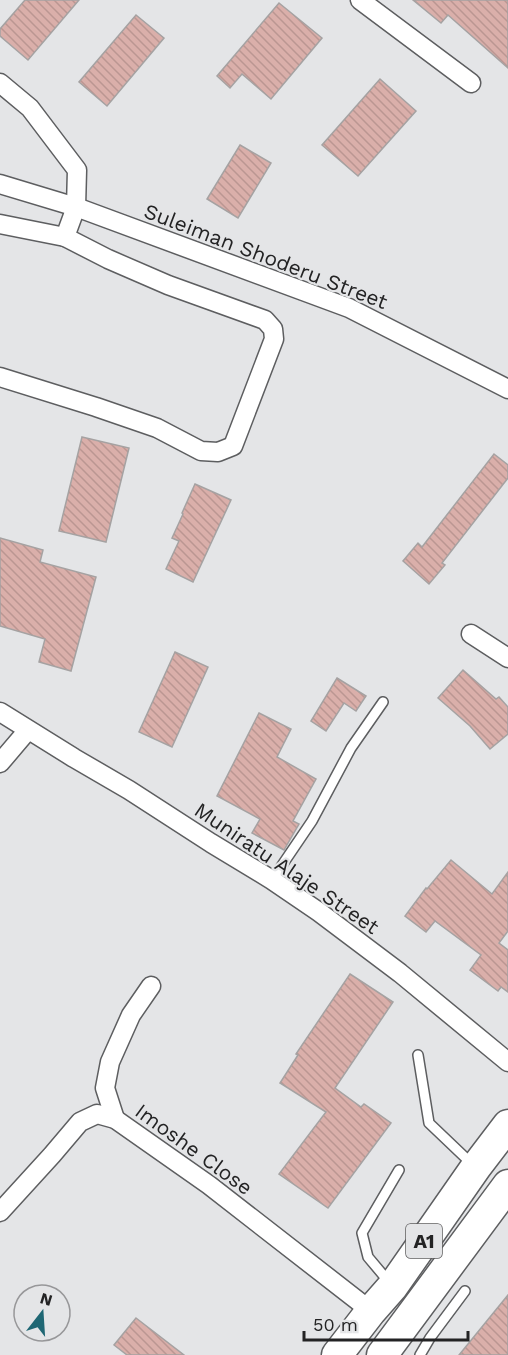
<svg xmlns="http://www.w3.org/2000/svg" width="508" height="1355" font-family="'Work Sans',sans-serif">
<defs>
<pattern id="building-back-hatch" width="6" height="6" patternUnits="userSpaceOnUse" patternTransform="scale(1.5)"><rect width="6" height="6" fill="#daafaa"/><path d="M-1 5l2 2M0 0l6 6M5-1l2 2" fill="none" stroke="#bb9692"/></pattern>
</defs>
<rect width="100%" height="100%" fill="#e4e5e7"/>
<g fill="url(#building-back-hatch)" stroke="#a5a2a2" stroke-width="1.5">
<polygon points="25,0 79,0 28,60 0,36 0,29"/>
<polygon points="413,0 508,0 508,68 448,15 441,23"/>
<polygon points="279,3 322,38 271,99 242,74 230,88 217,76"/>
<polygon points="136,15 164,38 107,106 79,82"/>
<polygon points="380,79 416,111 358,176 322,145"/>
<polygon points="240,145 271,163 238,218 207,199"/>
<polygon points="82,437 129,448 106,542 59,531"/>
<polygon points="494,454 508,465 508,478 442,563 445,565 429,584 403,561 418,543 422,547"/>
<polygon points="195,484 231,500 193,582 166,569 179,541 172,538 183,514 182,513"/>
<polygon points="0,538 43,550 40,562 96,577 71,671 39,662 45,639 0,626"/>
<polygon points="175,652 208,667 172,747 139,732"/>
<polygon points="463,670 496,699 499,697 508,707 508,734 490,749 470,726 438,698"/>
<polygon points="337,678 366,696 356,711 344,703 326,731 311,721"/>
<polygon points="259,713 291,729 277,757 316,779 293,821 299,824 284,850 252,833 260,819 217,796"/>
<polygon points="451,860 492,894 508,872 508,931 499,943 508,950 508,992 501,987 498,991 470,970 481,955 435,921 426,932 405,916 426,888 427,889"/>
<polygon points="350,974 393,1002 335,1088 361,1107 364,1104 391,1123 328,1208 279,1174 326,1112 280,1083 298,1055 296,1054"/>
<polygon points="508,1295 508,1355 459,1355"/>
<polygon points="136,1318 184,1355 127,1355 114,1345"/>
</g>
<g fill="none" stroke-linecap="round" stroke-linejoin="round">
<defs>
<g id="service">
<polyline points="272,880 312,821 351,748 383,702"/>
<polyline points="418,1055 429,1123 472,1164"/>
<polyline points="389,1282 368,1257 362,1233 399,1170"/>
<polyline points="420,1355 430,1338 465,1291"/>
</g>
<g id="minor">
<polyline points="360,0 471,83"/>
<polyline points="0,83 30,108 77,170 76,207 65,237 108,259 168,285 265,320 273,329 274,339 233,446 218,452 201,451 157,428 96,407 0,377"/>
<polyline points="0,184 76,207 349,308 508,389"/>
<polyline points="0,224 65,237"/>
<polyline points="471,634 508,658"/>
<polyline points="0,712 74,758 129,790 211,843 272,880 319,912 400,973 508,1062"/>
<polyline points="0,763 28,730"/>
<polyline points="115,1119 105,1088 110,1062 131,1015 151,986"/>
<polyline points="0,1212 52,1155 80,1122 97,1114 115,1119 209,1185 371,1311"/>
</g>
<g id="trunk">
<polyline points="337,1355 371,1311 393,1286 476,1167 508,1125"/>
<polyline points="382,1355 508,1185"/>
</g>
</defs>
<use href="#service" stroke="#5d5e60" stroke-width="12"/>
<use href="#minor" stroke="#5d5e60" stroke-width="21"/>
<use href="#trunk" stroke="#5d5e60" stroke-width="33"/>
<use href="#service" stroke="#fff" stroke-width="9"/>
<use href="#minor" stroke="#fff" stroke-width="18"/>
<use href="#trunk" stroke="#fff" stroke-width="30"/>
</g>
<g text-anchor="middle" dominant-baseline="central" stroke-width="4.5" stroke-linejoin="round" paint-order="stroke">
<rect fill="#e4e5e7" stroke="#5d5d5e" stroke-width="1.5" x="406" y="1224" width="36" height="34" rx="4.5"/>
<g font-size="20" font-weight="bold" fill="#232324">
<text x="424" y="1241">A1</text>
</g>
<g font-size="21" fill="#232324" stroke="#e4e5e7">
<text transform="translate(266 256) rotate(21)">Suleiman Shoderu Street</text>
<text transform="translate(287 868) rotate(34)">Muniratu Alaje Street</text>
<text transform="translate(194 1149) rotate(36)">Imoshe Close</text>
</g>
</g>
<g transform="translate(42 1313) rotate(17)"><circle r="28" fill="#e4e5e7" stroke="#979799" stroke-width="1.5"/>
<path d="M0-4.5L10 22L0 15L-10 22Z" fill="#1f6774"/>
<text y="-9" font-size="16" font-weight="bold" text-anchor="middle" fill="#232324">N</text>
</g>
<path d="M304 1331v9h164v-9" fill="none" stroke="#232324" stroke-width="3"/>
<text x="313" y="1331" font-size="18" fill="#232324" stroke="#e4e5e7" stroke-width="4.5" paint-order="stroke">50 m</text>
</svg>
